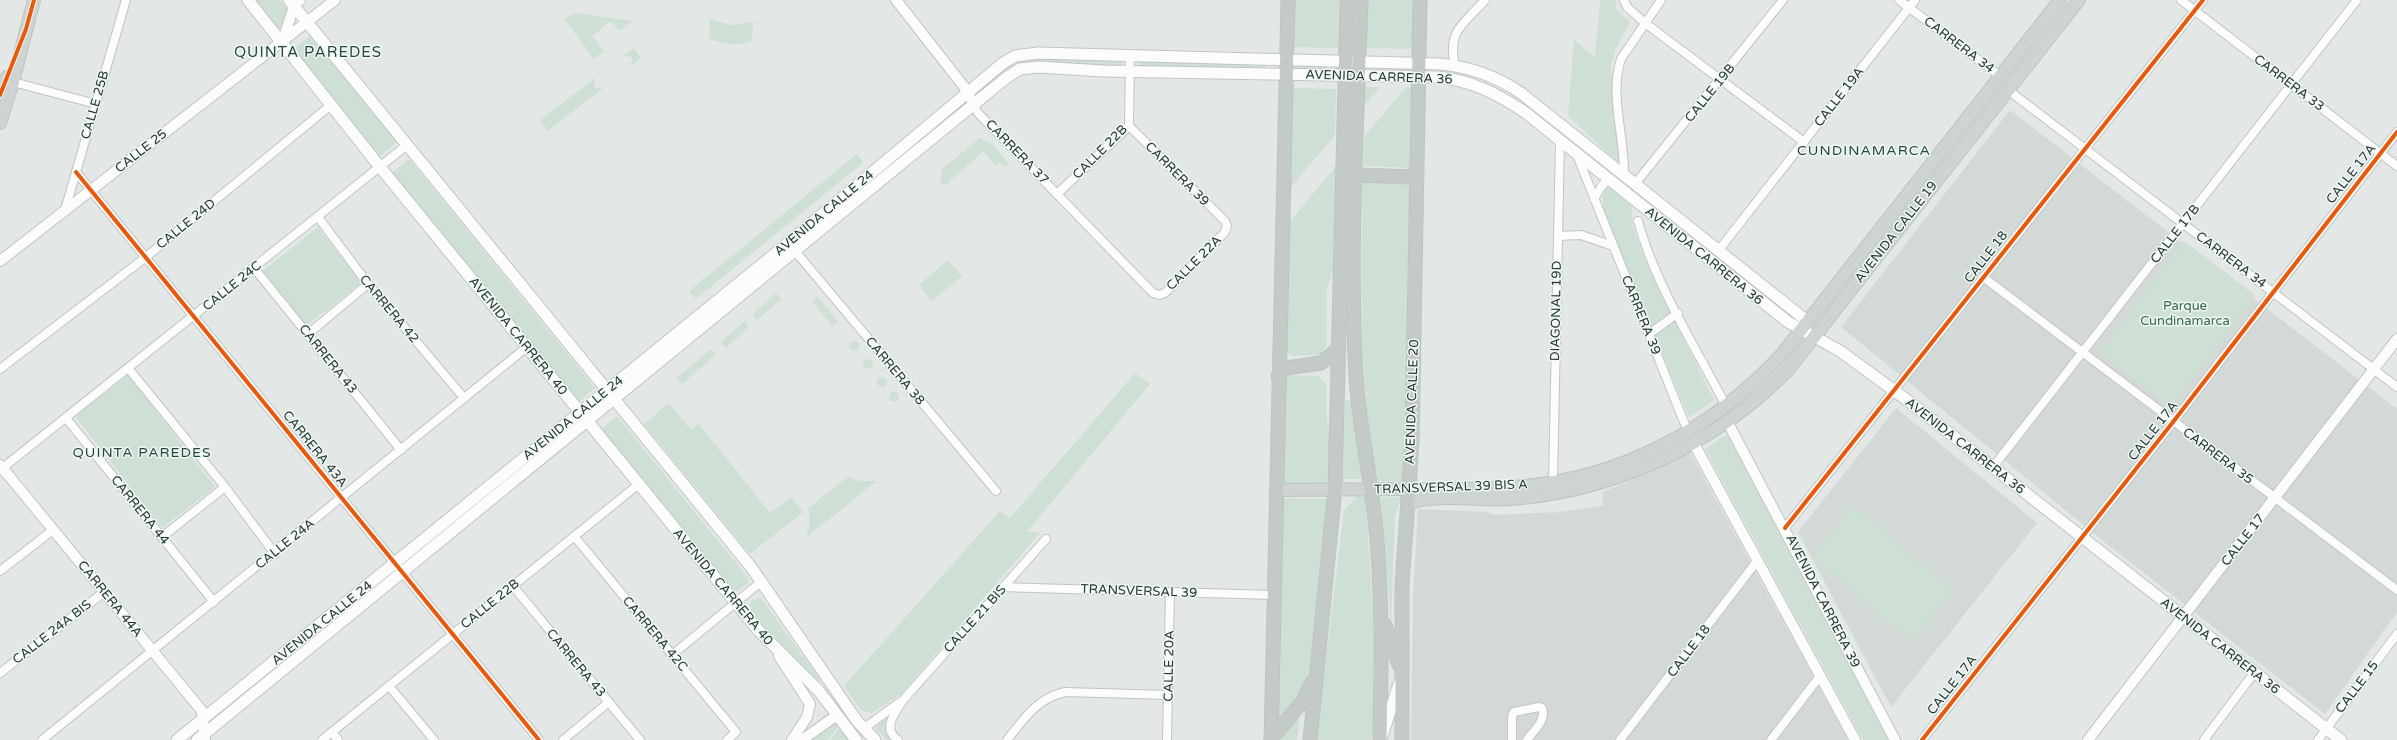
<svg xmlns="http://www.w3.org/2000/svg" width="2397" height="740" font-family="'Varela Round',sans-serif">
<rect width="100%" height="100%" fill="#e3e8e6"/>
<g fill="#d2d9d6">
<polygon points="2010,110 2397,409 2397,612 2325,714 2107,544 1841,327"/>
<polygon points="1896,408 2037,523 1891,707 1798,532"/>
<polygon points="1685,453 1691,454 1848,740 1411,740 1413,594 1418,509 1487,512 1492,515 1560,512 1603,506 1603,492 1643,475"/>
</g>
<g fill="#cedfd3">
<polygon points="253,0 280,0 287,8 283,25 277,30"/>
<polygon points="1293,0 1339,0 1338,48 1292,47"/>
<polygon points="1368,0 1414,0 1414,49 1367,48"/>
<polygon points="1600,0 1616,0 1616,9 1630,22 1616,48 1611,66 1619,163 1568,116 1574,40 1595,57"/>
<polygon points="575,13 632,21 619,31 611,21 592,36 604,51 594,59 565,20"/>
<path d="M710,19L731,25L753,22L752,41C737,46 722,45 709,38Z"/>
<polygon points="311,35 397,142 379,157 294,49"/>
<polygon points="634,48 641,58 631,66 632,57 623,56"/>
<polygon points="1038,58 1123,61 1122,67 1041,63 985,90 982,88 1012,65"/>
<polygon points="1139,61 1265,64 1265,69 1139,66"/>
<polygon points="1293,64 1327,65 1327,71 1293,71"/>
<polygon points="595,78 594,87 603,88 548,131 540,120"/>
<polygon points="1365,87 1381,87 1365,104"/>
<polygon points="1406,87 1413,88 1411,168 1363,166 1364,137"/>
<polygon points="1293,88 1336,89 1335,135 1290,188"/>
<polygon points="980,138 993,145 1009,164 1004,167 999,162 995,165 983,151 946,185 941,185 941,170"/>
<polygon points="857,154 864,162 703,293 696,299 689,291"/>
<polygon points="409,159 595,388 578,402 392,173"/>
<polygon points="1336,166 1335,264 1327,288 1327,346 1319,355 1292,356 1287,353 1285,347 1288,224"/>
<path d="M1362,182L1410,183L1406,482L1378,481C1357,382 1362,282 1362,182Z"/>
<path d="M1609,185L1631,202L1633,228L1647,265L1714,400L1689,417L1605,216C1603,204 1600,194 1609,185Z"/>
<polygon points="318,227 361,283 306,326 263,271"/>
<polygon points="2184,241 2255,295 2171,407 2100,353"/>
<polygon points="948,260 962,276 932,301 919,285"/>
<polygon points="776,293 781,299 757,320 753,314"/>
<polygon points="818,297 838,322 832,326 812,301"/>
<polygon points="745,321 749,327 726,348 721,342"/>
<circle cx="854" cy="346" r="5"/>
<polygon points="711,349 715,355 682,384 677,378"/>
<circle cx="868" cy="364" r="5"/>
<polygon points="1135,373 1150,384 1027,532 1040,533 902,693 872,713 861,710 844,686 1000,511 1010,518"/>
<polygon points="128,375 215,487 162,528 75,416"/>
<polygon points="1289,375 1317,376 1326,383 1327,422 1331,435 1328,483 1283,483 1285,378"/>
<circle cx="882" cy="382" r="5"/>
<circle cx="894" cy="397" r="5"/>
<polygon points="1345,400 1352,400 1362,479 1343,479"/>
<polygon points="669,403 691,430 699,424 770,513 791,497 803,512 750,554 644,424"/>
<polygon points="617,416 749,579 748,583 737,591 733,591 602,429"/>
<polygon points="1727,434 1888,740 1863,740 1705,449"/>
<polygon points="848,477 861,481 877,481 806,538 810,521 808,508"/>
<polygon points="1365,494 1373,611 1373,732 1371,740 1316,740 1344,511 1356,497"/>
<polygon points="1401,497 1395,516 1391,624 1381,498"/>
<path d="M1282,498L1328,499L1309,673C1304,693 1293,708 1276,719Z"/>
<polygon points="1854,506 1953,591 1911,641 1812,556"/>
<path d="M760,597L821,681L818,683C806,672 744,616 751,602Z"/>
<polygon points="896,710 889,721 893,740 887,740 874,728"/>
<polygon points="1300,714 1297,740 1279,740"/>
<polygon points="829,723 836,723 839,726 827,740 810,740"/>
<polygon points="840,728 848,736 848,740 830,740"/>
</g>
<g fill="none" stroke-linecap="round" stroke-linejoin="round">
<defs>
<g id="minor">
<polyline points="1624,0 1627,7 1645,23 1804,142"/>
<polyline points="1899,0 2000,76"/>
<polyline points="2181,0 2397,166"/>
<path d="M1455,66C1447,30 1463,25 1485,0"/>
<polyline points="13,82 96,104"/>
<polyline points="2008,90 2397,387"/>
<polyline points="974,104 978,113 1153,293 1159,295 1165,293 1225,232 1227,226 1225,221 1129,126"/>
<polyline points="1577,155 1688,432"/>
<polyline points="76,172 539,740"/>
<path d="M1624,175C1625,137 1609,96 1621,59L1661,0"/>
<polyline points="1635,184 1783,0"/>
<polyline points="1057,194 1129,126 1130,56"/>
<polyline points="1594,199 1601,187 1608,179"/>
<polyline points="65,210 126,0"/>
<polyline points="318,217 368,284 464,398"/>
<path d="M1638,221C1655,284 1696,348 1726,406"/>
<polyline points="1558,236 1581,235 1613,246"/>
<polyline points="795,251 996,491"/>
<polyline points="1718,251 1915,0"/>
<polyline points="254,268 401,450"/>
<polyline points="1983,277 2397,590"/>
<polyline points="308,334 368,284"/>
<polyline points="1649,334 1678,313"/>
<polyline points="128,368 225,487 275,554"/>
<polyline points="0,369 146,257 331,105"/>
<polyline points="66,418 214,602"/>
<polyline points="1993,467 2357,0"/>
<polyline points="0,470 407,145"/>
<polyline points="1553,482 1560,140"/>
<polyline points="1785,528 2203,0"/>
<polyline points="574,536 736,732 727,740"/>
<polyline points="162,537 225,487"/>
<polyline points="0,571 53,530"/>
<polyline points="513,586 640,740"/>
<polyline points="1003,587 1274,595"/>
<polyline points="672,655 762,581"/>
<polyline points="0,673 104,592"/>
<polyline points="389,686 434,740"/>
<polyline points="863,729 900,702"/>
<polyline points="332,732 338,740"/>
<polyline points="42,740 527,347"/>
<polyline points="322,740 639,484"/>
<polyline points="563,740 609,702"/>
<path d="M898,740C881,728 896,712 904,699L1046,539"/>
<path d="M1007,740C1024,719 1037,698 1065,692L1168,695"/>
<polyline points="1167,740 1170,592"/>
<path d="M1512,740V717L1514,712L1539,707L1542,708C1547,720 1533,731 1527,740"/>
<polyline points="1620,740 1757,561"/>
<polyline points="1771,740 1820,676"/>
<polyline points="1922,740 2173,422 2397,132"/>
<polyline points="2204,740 2254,673"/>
<polyline points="2318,740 2397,634"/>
</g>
<g id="tertiary">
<polyline points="896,0 965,88 974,104"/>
<polyline points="282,43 294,6 300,0"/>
<polyline points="0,261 335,0"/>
<polyline points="1727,421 1895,740"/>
<polyline points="1693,442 1855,740"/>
<polyline points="0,465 202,711 205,740"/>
<polyline points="779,656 810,704 807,717 792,740"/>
<polyline points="802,740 837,715"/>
<polyline points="2088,740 2397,339"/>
</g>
<g id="secondary">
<polyline points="248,0 380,167 758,630 819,691 856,740"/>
<polyline points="289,0 751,567 857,721 875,740"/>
<polyline points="1382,736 1399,684"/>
<path d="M177,740L782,248L1003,63L1015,56L1038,53L1440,64C1471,67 1496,76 1521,93L1807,321"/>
<path d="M197,740L1006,78L1020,69L1038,67L1103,71L1437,77C1471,80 1498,94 1526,113L1788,322L1840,351L1907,400L2341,740"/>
</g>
<g id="primary">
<polyline points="0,95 7,77"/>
<polyline points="0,123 13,82 34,0"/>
<path d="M1276,490C1320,490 1364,489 1409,489C1443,489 1478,490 1512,487C1617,480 1711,431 1782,354L2060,0"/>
<path d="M1408,504C1430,493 1483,501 1510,499C1613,492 1716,444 1788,370L2079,0"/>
</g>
<g id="trunk">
<path d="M1361,0C1357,124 1349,252 1356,376C1359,425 1370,472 1375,520C1383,593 1381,667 1380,740"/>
<polyline points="1355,175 1417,177"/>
<polyline points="1278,376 1286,368 1321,363 1339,348"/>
<polyline points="1385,625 1399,665"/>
<polyline points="1271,739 1303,701 1312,682"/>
<polyline points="1271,740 1288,0"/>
<polyline points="1310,740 1335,489 1347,0"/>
<polyline points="1402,740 1402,585 1412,442 1420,0"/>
</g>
</defs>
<use href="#minor" stroke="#c0c5c3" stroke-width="10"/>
<use href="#tertiary" stroke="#c0c5c3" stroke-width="12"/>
<use href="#secondary" stroke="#c0c5c3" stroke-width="13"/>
<use href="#primary" stroke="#bcc4c2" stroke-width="14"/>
<use href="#trunk" stroke="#bcc4c2" stroke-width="15"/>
<use href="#minor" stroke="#fbfcfb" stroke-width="8"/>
<use href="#tertiary" stroke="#fbfcfb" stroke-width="10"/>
<use href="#secondary" stroke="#fbfcfb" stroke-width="11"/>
<use href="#primary" stroke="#ced4d2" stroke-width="12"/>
<use href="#trunk" stroke="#c4cac8" stroke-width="13"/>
<defs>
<g id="cycleway">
<polyline points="0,95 26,29 34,0"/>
<polyline points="76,172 539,740"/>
<polyline points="1785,528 2203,0"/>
<polyline points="1922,740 2173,422 2397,132"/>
</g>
</defs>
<use href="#cycleway" stroke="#f1f7f4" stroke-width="6"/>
<use href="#cycleway" stroke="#e8590c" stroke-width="4"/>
</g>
<g text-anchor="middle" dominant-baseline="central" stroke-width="3" stroke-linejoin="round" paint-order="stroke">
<g font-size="13" fill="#243832" stroke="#f1f7f4">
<text transform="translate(1959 45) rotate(37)">CARRERA 34</text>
<text transform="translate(1379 77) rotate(2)">AVENIDA CARRERA 36</text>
<text transform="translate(2289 83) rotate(37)">CARRERA 33</text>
<text transform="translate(1710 93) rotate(-51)">CALLE 19B</text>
<text transform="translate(1839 97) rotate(-52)">CALLE 19A</text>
<text transform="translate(95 105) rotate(-74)">CALLE 25B</text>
<text transform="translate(141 151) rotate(-38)">CALLE 25</text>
<text transform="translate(1017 152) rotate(46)">CARRERA 37</text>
<text transform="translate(1100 152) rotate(-45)">CALLE 22B</text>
<text transform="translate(1177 174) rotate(45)">CARRERA 39</text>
<text transform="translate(2351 174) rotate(-52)">CALLE 17A</text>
<text transform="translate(824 213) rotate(-40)">AVENIDA CALLE 24</text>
<text transform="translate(186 224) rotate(-39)">CALLE 24D</text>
<text transform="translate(1896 232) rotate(-52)">AVENIDA CALLE 19</text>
<text transform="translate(2175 234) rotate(-52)">CALLE 17B</text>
<text transform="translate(1704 256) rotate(39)">AVENIDA CARRERA 36</text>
<text transform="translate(1986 257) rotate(-52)">CALLE 18</text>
<text transform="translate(2231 260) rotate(37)">CARRERA 34</text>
<text transform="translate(1194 263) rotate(-45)">CALLE 22A</text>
<text transform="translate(232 286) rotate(-39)">CALLE 24C</text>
<text transform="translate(389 309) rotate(50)">CARRERA 42</text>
<text transform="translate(1556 311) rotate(-89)">DIAGONAL 19D</text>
<text transform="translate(1641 315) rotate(68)">CARRERA 39</text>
<text transform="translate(518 336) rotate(51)">AVENIDA CARRERA 40</text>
<text transform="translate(328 359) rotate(51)">CARRERA 43</text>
<text transform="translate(895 371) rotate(50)">CARRERA 38</text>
<text transform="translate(1412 402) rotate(-88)">AVENIDA CALLE 20</text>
<text transform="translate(573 418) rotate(-39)">AVENIDA CALLE 24</text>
<text transform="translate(2153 431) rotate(-52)">CALLE 17A</text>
<text transform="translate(1965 446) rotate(38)">AVENIDA CARRERA 36</text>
<text transform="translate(315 449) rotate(51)">CARRERA 43A</text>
<text transform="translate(2218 456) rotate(37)">CARRERA 35</text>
<text transform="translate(1451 487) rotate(-2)">TRANSVERSAL 39 BIS A</text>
<text transform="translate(140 510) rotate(51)">CARRERA 44</text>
<text transform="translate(2243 540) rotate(-52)">CALLE 17</text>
<text transform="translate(285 544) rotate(-39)">CALLE 24A</text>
<text transform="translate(723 587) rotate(50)">AVENIDA CARRERA 40</text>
<text transform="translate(1139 591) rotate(2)">TRANSVERSAL 39</text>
<text transform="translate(110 599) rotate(51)">CARRERA 44A</text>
<text transform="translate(1823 601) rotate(63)">AVENIDA CARRERA 39</text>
<text transform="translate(490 604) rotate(-39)">CALLE 22B</text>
<text transform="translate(975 619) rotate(-48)">CALLE 21 BIS</text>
<text transform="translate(322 623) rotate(-39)">AVENIDA CALLE 24</text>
<text transform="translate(52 632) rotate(-38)">CALLE 24A BIS</text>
<text transform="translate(655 634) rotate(50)">CARRERA 42C</text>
<text transform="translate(2220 646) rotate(38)">AVENIDA CARRERA 36</text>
<text transform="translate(1689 651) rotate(-53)">CALLE 18</text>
<text transform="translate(576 663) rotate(50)">CARRERA 43</text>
<text transform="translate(1169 666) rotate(-89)">CALLE 20A</text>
<text transform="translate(1952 685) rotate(-52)">CALLE 17A</text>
<text transform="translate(2357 687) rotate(-53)">CALLE 15</text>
</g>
<g font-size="13" fill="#336a47" stroke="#f1f7f4">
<text x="2185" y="306">Parque<tspan x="2185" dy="15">Cundinamarca</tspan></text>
</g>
<g font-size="14" letter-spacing="1" fill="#22483e" stroke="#f1f7f4">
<text x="1864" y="150">CUNDINAMARCA</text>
<text x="142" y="452">QUINTA PAREDES</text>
</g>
<g font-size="15" letter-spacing="1" fill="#22483e" stroke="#f1f7f4">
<text x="308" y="52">QUINTA PAREDES</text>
</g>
</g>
</svg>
